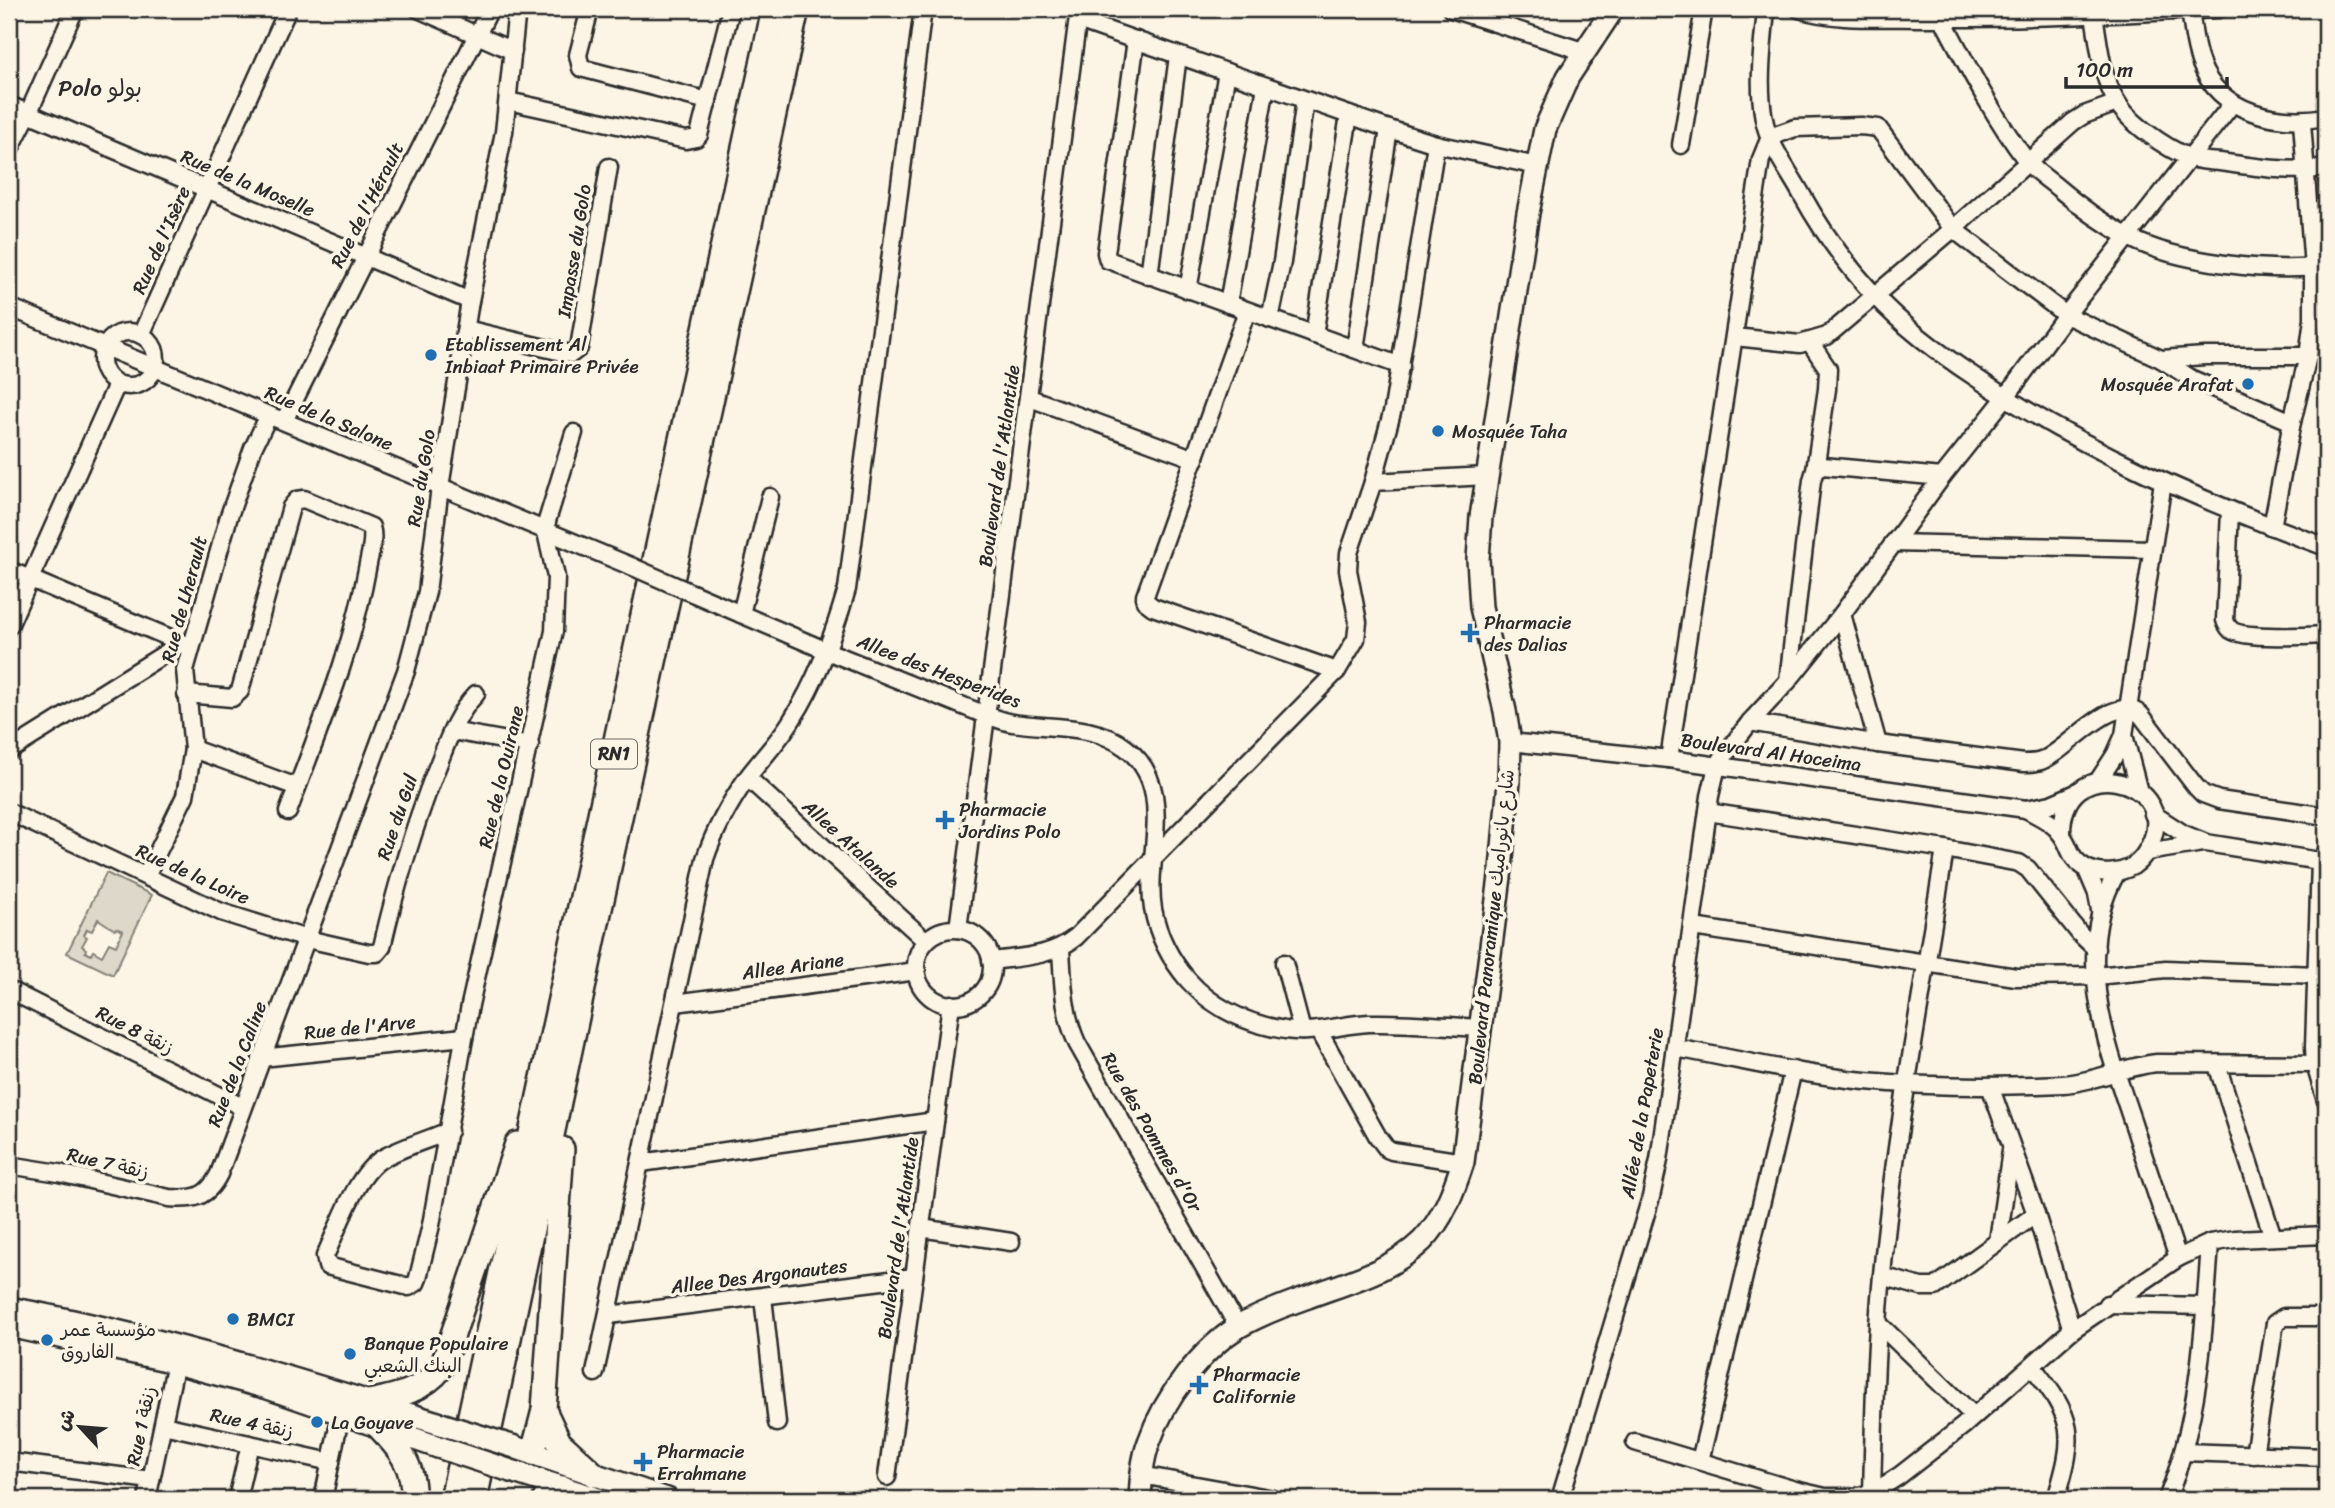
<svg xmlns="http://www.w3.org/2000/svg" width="2335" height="1508" font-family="Sriracha,'Playpen Sans Arabic',sans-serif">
<rect width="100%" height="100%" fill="#fcf5e5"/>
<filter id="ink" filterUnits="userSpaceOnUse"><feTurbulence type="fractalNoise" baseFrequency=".0143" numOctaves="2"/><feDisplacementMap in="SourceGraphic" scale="14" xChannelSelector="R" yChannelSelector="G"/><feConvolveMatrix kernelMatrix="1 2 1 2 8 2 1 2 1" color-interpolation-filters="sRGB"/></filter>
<g filter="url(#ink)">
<path fill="#ded8ca" stroke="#84827a" stroke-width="2" fill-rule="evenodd" d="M106,873L152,895L113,975L67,953ZM98,919L115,930L116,928L123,931L116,946L109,943L102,956L93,951L91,955L85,952L86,949L82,946L87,937L84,935L87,929L92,931Z"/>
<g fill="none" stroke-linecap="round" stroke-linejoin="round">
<defs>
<g id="minor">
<polyline points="418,9 513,51"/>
<polyline points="590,9 578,55 581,68 708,101"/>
<polyline points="1451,9 1583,51"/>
<path d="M1766,9C1763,45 1757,83 1764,119C1769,146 1789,171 1802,195C1822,231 1848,267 1876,297C1905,328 1940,354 1975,377C2083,451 2204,502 2326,547"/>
<path d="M1799,9C1838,21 1880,17 1920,18C2020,19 2119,14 2219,9"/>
<path d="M2190,10C2193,28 2194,47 2201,64C2220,114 2279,125 2326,117"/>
<path d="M2094,15C2099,43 2101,77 2117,102C2129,123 2166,148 2188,157C2197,161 2210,161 2220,162C2255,167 2291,173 2326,168"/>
<path d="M1942,18C1968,67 1993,116 2026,160C2034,171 2048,179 2058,188C2079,206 2103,223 2128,237C2177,263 2271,273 2326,266"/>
<polyline points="1078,20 1389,129 1436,144 1537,166"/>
<polyline points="1136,40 1106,253 1108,260 1401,366"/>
<polyline points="508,101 686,140 696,138 699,135 731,9"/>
<polyline points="9,105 470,301"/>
<polyline points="1681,145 1704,9"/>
<polyline points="9,151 28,114 75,9"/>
<polyline points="1149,276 1178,56"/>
<polyline points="1188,290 1227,72"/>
<polyline points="1228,304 1266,86"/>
<polyline points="9,307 633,567"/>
<polyline points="1247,311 1145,596 1145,601 1153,607 1337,671"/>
<polyline points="1270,319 1282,262 1305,100"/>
<polyline points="466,329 566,353 571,354 579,348 609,167"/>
<circle cx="129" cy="359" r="27"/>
<polyline points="141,335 288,9"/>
<polyline points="1314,335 1349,115"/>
<polyline points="1735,337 1800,344 1827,336 1953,229 2073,122 2084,115 2117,103"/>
<polyline points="1355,349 1389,129"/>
<polyline points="2161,359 2192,379 2292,422"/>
<polyline points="1030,398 1195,459"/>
<polyline points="284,421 490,9"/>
<polyline points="1815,470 1823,466 1942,477"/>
<polyline points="1373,482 1487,476"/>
<path d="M2230,510L2225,620C2226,624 2228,627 2231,630C2243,639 2309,636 2326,635"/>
<polyline points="2272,527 2292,422 2308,356 2313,319 2313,268 2302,122"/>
<polyline points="1893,543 2152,549"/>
<polyline points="9,570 187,645"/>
<path d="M692,593L827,651L988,716C996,718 1005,722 1013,723C1050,729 1094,723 1126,748C1178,788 1144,856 1153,909C1158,936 1170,959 1188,980C1213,1008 1248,1024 1285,1030C1312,1035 1342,1024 1369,1023C1407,1022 1444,1026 1481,1028"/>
<polyline points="741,614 770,497"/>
<polyline points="1842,614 1878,744"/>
<polyline points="9,626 117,384"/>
<polyline points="1788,681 1812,480 1815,470 1827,389 1828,369 1810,342"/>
<path d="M186,694L232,698L240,691L291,507L297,500L304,499L371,527C375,538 370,553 368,564C353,650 318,731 288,812"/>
<path d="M1750,722L1878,744L2024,763C2029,763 2035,763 2041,761C2068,751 2113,690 2141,715L2196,787L2203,794L2219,800L2326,816"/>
<polyline points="452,731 530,745"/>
<polyline points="2124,735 2139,792"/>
<polyline points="1510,742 1669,759 2026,809 2051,804 2074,794"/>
<polyline points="193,749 297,787"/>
<polyline points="9,751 182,643"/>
<polyline points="1669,759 1761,159 1770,137 1795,128 1861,126 1878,128 1953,229 2066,315 2161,359 2205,356 2308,356"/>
<polyline points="748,778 926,941"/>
<polyline points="2098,781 2115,755 2124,735 2163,482"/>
<path d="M2026,809C2038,816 2053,822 2061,834C2071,846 2068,858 2086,868C2101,875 2119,874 2133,866C2142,860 2148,850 2152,840C2176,778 2061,749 2062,834"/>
<path d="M9,812L221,912L307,939L369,953H377L382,947C396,886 413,829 436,770C447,743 455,716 476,694"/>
<polyline points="1708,812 1945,849 2019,863 2028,869 2080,934 2096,949"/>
<polyline points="2153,814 2184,834 2206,843 2326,862"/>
<polyline points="2147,852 2203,843"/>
<polyline points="2326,853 2320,861 2314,1047 2315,1065 2326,1101"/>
<polyline points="2086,868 2097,894 2100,910"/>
<path d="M2117,872C2071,952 2107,1046 2134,1126C2148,1170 2163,1214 2178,1258"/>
<polyline points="146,876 185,796 193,749 185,670 229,516 253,448 269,415"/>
<polyline points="1693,927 2016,977 2096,976 2166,969 2317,975"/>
<polyline points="958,929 1079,9"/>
<circle cx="954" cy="967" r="38"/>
<path d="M1061,949C1063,982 1063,1012 1077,1043L1238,1327"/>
<path d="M991,961C1022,957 1051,957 1076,937L1337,671L1356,639L1358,622L1348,570L1349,553L1373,482L1393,409L1436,144"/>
<polyline points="1284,963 1302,1031"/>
<polyline points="9,990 242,1107"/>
<polyline points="675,1003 917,971"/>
<polyline points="1318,1030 1378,1137 1387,1149 1392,1151 1463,1162"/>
<path d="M1675,1048C1738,1059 1802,1075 1865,1081C1931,1087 1998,1087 2063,1084C2096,1082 2125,1066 2157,1063L2326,1064"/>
<polyline points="261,1058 464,1037"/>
<polyline points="2217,1065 2273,1237"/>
<polyline points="1990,1086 2036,1214 2072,1330"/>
<path d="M449,1131C427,1140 403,1147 383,1158C356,1173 338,1229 325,1256L327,1266L409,1287L416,1283L418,1278L431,1225L470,1005L554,631L556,577L546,532L547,521L574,433"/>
<polyline points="641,1163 935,1121"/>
<path d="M9,1165L59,1173L169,1198C194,1200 207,1198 219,1174L406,671L427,592L440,487L470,301L504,132L517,9"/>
<polyline points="921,1228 1011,1242"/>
<polyline points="1998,1241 2011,1150"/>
<polyline points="1882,1276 1921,1287 1935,1287 2036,1214"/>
<polyline points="763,1297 777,1423"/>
<polyline points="2107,1304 2206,1306"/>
<polyline points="609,1315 914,1277"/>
<polyline points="1878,1323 1974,1416"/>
<path d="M2032,1366C2075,1420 2076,1433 2056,1499"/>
<path d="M595,1373L705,859C715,829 729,804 747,778C762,758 780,740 793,718C818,679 834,634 847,589L923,9"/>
<polyline points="163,1425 331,1462"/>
<polyline points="1635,1442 1795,1490 1825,1497 1854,1497 1872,1493 1899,1476 1963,1426 2072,1330 2178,1258 2210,1243 2235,1239 2326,1235"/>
<polyline points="2184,1452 2326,1457"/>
<polyline points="2254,1455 2275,1323 2284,1317 2326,1317"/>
<polyline points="1700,1461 1793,1070"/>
<polyline points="9,1462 151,1480"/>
<polyline points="1141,1475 1274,1499"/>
<polyline points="887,1477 951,1004"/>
<path d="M1872,1493C1874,1420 1875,1347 1882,1275C1895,1132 1923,991 1945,849"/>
<polyline points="147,1499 176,1362"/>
<polyline points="237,1499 250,1444"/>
<polyline points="323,1499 341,1413"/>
<polyline points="1560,1499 1651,1197 1659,1160 1710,796 1717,766 1727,752 1750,722 1788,681 1842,614 1942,477 2005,398 2066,315 2232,104"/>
<path d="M2167,1499C2200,1417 2204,1330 2210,1243"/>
</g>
<g id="major">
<path d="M9,1308C156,1335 301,1381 444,1425"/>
<polyline points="9,1326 162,1359 268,1388 438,1447"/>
<polyline points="517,1448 667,1499"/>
<polyline points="508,1470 598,1499"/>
<path d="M1140,1499C1141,1480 1142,1460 1149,1442C1164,1399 1201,1349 1240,1326C1261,1314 1285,1305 1308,1297C1348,1282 1391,1271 1422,1241C1443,1220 1454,1190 1463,1162L1501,869L1509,782L1510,742L1505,711L1481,607L1478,559L1481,517L1528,213L1545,129L1568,77L1613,9"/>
</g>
<g id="highway">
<polyline points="562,1149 544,1410 559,1442 595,1475"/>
<path d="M369,1402C398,1396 423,1391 442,1367L517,1144"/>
<path d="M377,1425C399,1448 415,1466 413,1499"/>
<polyline points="533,1453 544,1410"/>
<polyline points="452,1499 774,9"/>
<polyline points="475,1499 599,913 797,9"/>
<polyline points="545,1499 563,1488"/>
</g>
</defs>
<use href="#minor" stroke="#2b2b2b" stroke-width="21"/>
<use href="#major" stroke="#2b2b2b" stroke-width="26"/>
<use href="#highway" stroke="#2b2b2b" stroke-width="28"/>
<use href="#minor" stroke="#fcf5e5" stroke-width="16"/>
<use href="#major" stroke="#fcf5e5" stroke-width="21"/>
<use href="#highway" stroke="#fcf5e5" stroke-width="23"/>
<defs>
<polyline id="minor-bridge" points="633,567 692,593"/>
<g id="major-bridge">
<polyline points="444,1425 515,1447"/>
<polyline points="438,1447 508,1470"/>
</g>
</defs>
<use href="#minor-bridge" stroke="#2b2b2b" stroke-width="21" stroke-linecap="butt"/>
<use href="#major-bridge" stroke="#2b2b2b" stroke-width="26" stroke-linecap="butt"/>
<use href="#minor-bridge" stroke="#fcf5e5" stroke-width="16"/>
<use href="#major-bridge" stroke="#fcf5e5" stroke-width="21"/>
</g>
</g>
<g fill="#1f6fb2" stroke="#fcf5e5" stroke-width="2.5">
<circle cx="431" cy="355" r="7"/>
<circle cx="2248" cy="384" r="7"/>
<circle cx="1438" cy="431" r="7"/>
<path d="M1466.5 622.5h7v7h7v7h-7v7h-7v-7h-7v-7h7z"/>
<path d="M941.5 809.5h7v7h7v7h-7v7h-7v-7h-7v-7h7z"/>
<circle cx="233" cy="1319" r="7"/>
<circle cx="47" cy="1340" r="7"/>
<circle cx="350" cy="1354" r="7"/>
<path d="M1195.5 1374.5h7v7h7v7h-7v7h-7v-7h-7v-7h7z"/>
<circle cx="317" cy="1422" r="7"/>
<path d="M639.5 1451.5h7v7h7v7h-7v7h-7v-7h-7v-7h7z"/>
</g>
<g text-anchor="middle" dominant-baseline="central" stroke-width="7" stroke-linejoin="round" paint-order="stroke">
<rect fill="#fcf5e5" stroke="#6a6863" stroke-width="2" x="591" y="739.5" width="46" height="29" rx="5"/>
<g font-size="18" font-weight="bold" fill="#2b2b2b">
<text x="614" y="754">RN1</text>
</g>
<g font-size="19" fill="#2b2b2b" stroke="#fcf5e5">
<text transform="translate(248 183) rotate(23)">Rue de la Moselle</text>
<text transform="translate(367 205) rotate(-63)">Rue de l'Hérault</text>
<text transform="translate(161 240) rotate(-66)">Rue de l'Isère</text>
<text transform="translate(574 251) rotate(-81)">Impasse du Golo</text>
<text transform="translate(329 418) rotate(23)">Rue de la Salone</text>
<text transform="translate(999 466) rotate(-82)">Boulevard de l'Atlantide</text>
<text transform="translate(421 478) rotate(-81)">Rue du Golo</text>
<text transform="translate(184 599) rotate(-75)">Rue de Lherault</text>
<text transform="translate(939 671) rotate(21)">Allee des Hesperides</text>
<text transform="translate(1771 752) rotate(8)">Boulevard Al Hoceima</text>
<text transform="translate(501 777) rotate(-77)">Rue de la Ouirane</text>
<text transform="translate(397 817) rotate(-71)">Rue du Gul</text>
<text transform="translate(851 844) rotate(42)">Allee Atalande</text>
<text transform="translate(193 874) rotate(24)">Rue de la Loire</text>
<text transform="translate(1491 927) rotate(-84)">Boulevard Panoramique شارع بانوراميك</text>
<text transform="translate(793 966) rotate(-8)">Allee Ariane</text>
<text transform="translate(360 1027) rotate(-6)">Rue de l'Arve</text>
<text transform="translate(135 1030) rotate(27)">Rue 8 زنقة</text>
<text transform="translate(237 1064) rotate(-69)">Rue de la Caline</text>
<text transform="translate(1642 1113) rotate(-80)">Allée de la Papeterie</text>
<text transform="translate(1152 1132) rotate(60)">Rue des Pommes d'Or</text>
<text transform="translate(108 1163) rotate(13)">Rue 7 زنقة</text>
<text transform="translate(898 1238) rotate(-82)">Boulevard de l'Atlantide</text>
<text transform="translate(759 1276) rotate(-7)">Allee Des Argonautes</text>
<text transform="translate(252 1423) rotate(12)">Rue 4 زنقة</text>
<text transform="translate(141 1426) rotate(-78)">Rue 1 زنقة</text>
</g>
<g font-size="19" fill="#2b2b2b" stroke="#fcf5e5" text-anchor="start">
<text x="445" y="344">Etablissement Al<tspan x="445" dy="22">Inbiaat Primaire Privée</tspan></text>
<text x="2234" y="384" text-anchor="end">Mosquée Arafat</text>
<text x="1452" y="431">Mosquée Taha</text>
<text x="1484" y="622">Pharmacie<tspan x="1484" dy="22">des Dalias</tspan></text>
<text x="959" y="809">Pharmacie<tspan x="959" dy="22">Jordins Polo</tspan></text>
<text x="247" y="1319">BMCI</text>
<text x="61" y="1329">مؤسسة عمر<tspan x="61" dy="22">الفاروق</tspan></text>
<text x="364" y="1343">Banque Populaire<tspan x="364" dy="22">البنك الشعبي</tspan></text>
<text x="1213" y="1374">Pharmacie<tspan x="1213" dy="22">Californie</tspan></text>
<text x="331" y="1422">La Goyave</text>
<text x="657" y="1451">Pharmacie<tspan x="657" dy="22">Errahmane</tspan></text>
</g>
<g font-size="23" fill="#2b2b2b" stroke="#fcf5e5">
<text x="100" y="88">Polo بولو</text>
</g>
</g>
<rect width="2335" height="1508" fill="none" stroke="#fcf5e5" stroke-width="35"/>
<rect x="18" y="18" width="2300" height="1473" fill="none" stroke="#2b2b2b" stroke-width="2.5" filter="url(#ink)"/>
<g transform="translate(80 1427) rotate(296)" stroke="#fcf5e5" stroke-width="5" paint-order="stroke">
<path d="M0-5L12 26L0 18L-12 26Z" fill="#2b2b2b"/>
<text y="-10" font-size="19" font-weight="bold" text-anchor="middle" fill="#2b2b2b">ش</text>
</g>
<path d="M2066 77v10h161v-10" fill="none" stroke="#2b2b2b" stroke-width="3.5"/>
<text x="2076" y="77" font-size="21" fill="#2b2b2b" stroke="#fcf5e5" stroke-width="5" paint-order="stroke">100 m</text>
</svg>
